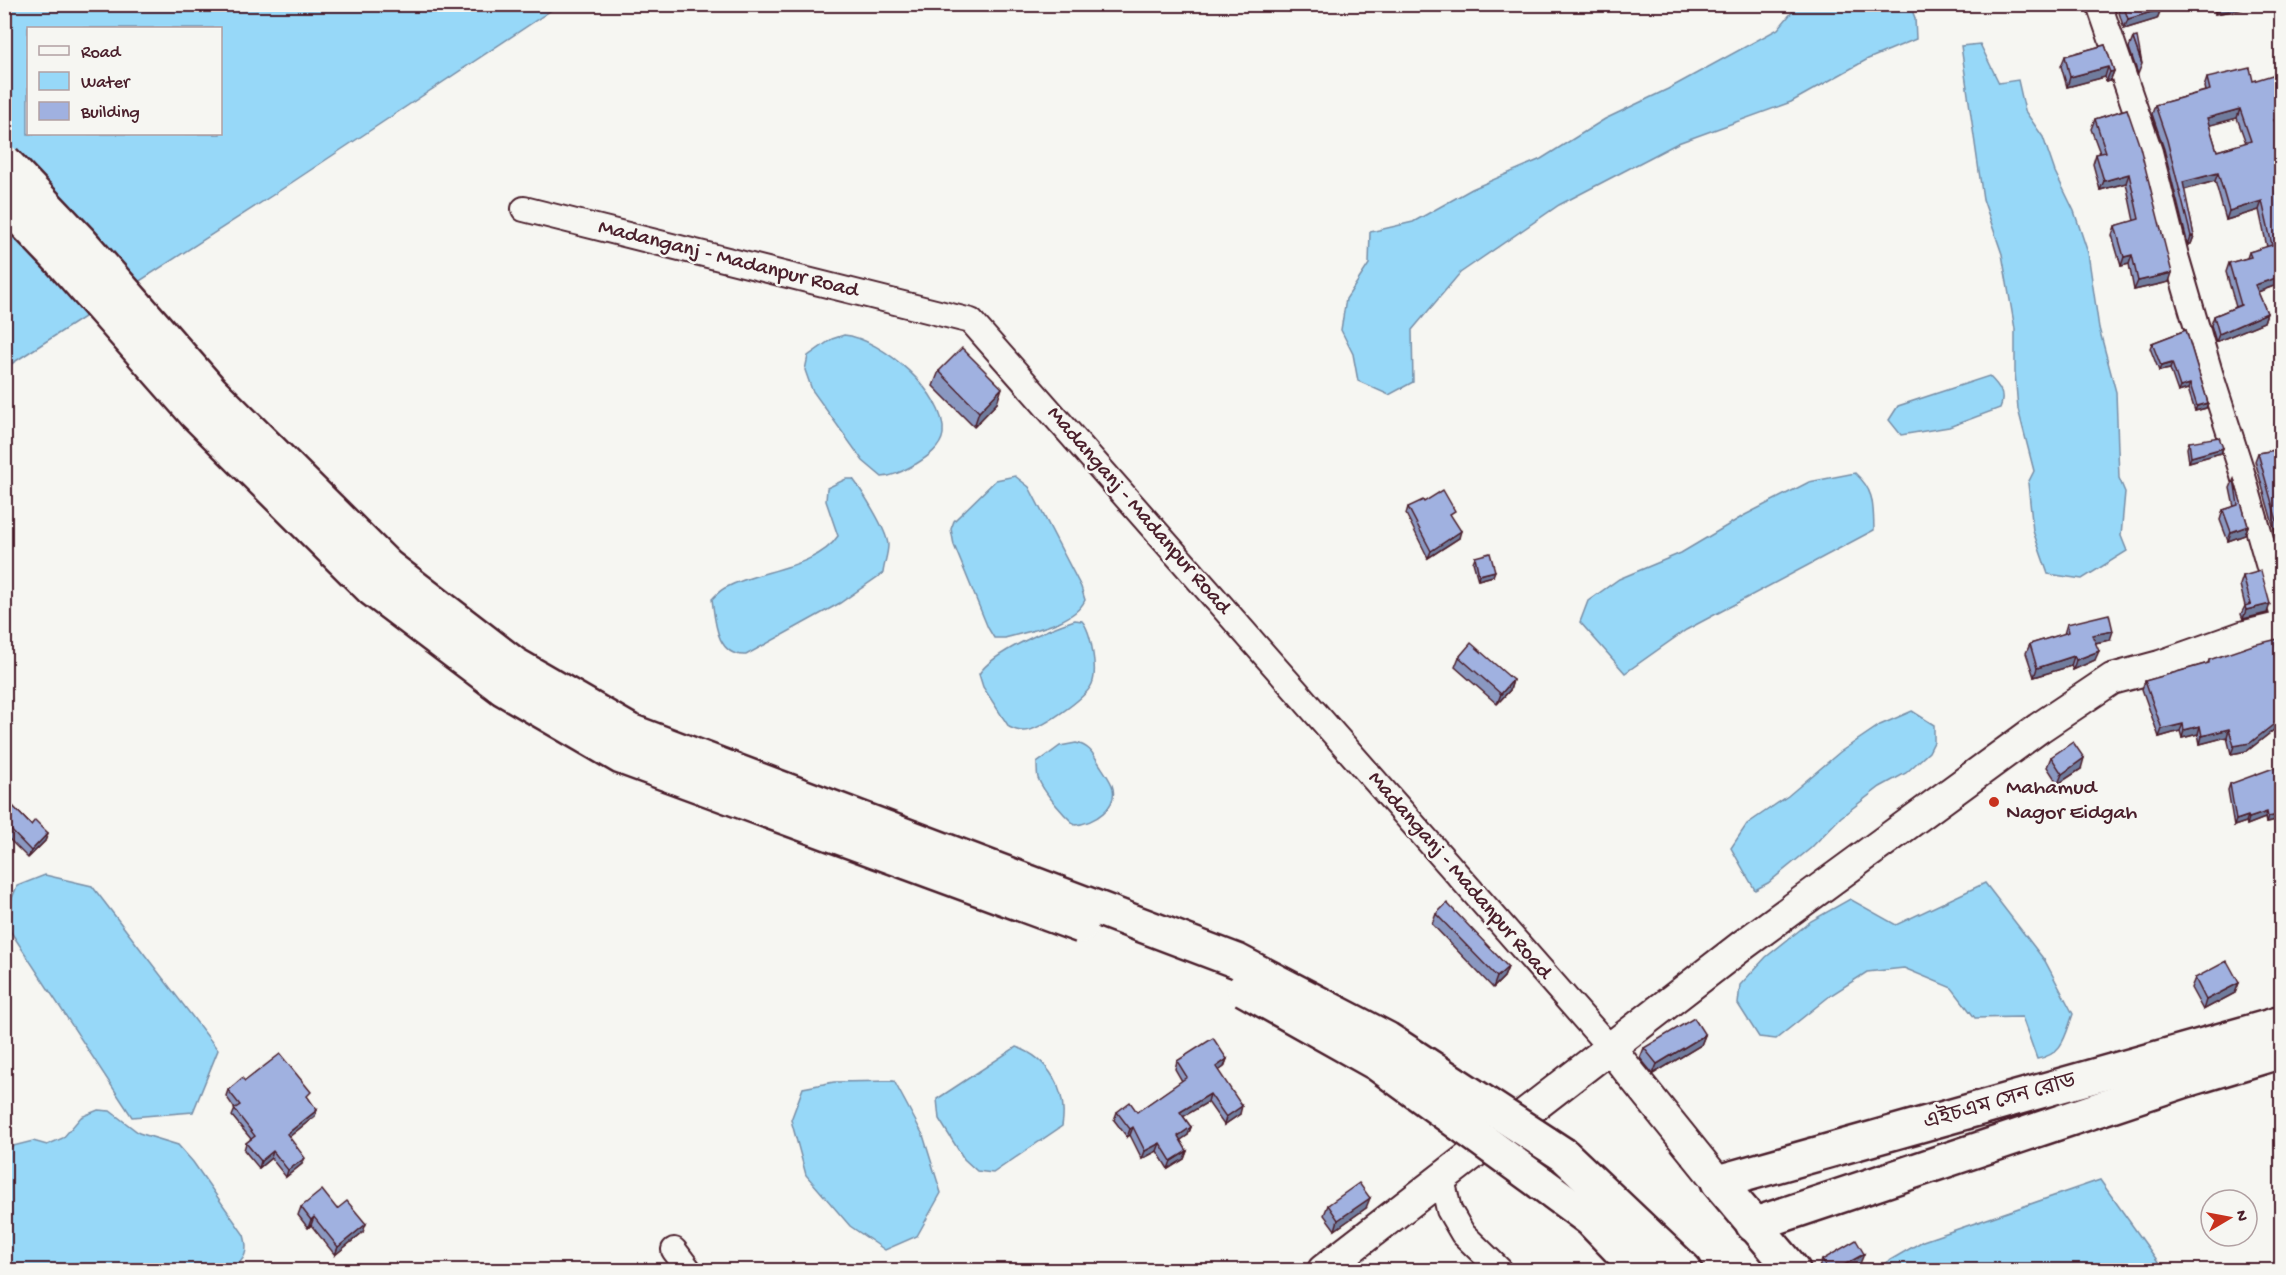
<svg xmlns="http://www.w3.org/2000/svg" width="2286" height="1275" font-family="'Gochi Hand','Noto Sans Bengali',sans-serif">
<rect width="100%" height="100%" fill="#f6f6f2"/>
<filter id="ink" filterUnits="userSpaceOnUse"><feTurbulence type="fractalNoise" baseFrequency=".0167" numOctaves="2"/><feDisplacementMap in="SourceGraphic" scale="12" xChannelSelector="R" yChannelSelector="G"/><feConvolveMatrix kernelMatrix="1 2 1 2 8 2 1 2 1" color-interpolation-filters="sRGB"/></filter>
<g filter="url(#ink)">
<g fill="#97d8f8" stroke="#788ea6" stroke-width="1.5" fill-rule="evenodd">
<path d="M5,5H559L276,193L5,368ZM28,28H220V134H28Z"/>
<polygon points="1798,5 1910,5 1915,18 1916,39 1868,59 1791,102 1678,143 1559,205 1460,273 1412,330 1413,382 1389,395 1358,381 1353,354 1341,330 1346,299 1369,264 1370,232 1413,222 1472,189 1541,159 1605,119 1668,89 1778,29"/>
<polygon points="1980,44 1999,83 2018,80 2025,111 2043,137 2055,172 2074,211 2088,253 2099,328 2116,392 2119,478 2125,492 2121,536 2127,551 2082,579 2048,574 2033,531 2028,483 2034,471 2018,409 2015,372 2015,329 2002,254 1983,199 1961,46"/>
<path d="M844,335C880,338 947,394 943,434C941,448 927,457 916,464C904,470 895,476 882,477L863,461L812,390L805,370L808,356L832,339Z"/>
<path d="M1989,376C1999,386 2006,394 2000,408L1949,427L1901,435L1889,420L1898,406Z"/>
<path d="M1855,473C1875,491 1873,505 1874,530L1686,630L1625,673L1580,622L1588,601L1619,579L1681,553L1745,515L1809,482Z"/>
<path d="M1015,476L1029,487L1081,587L1085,600C1074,624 1029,631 1005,638H994L988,628L954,545L951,529L954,521L996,480Z"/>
<path d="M846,479H853C862,491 887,530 888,545C888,554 884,564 883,573L840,603L746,655C716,657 715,620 712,599C716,595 721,589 727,587C759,570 817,568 838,536L826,501L827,488Z"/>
<path d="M1075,620L1082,621C1091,631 1098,670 1092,684C1086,698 1038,732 1023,731C1018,731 1013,729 1009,727L983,687L979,674C993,652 1050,628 1075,620Z"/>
<polygon points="1912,711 1934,725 1934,742 1929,752 1906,773 1880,787 1841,817 1811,848 1768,883 1755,890 1731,848 1747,824 1788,796 1840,752 1880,725"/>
<path d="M1076,743C1090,746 1093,754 1100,765C1104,771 1109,778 1112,785C1120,807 1093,824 1075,825C1064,815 1043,792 1038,778C1037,774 1037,767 1037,763L1060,746Z"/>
<polygon points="45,875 92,886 218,1050 193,1112 132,1117 5,923 5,915 17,886"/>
<path d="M1985,883L2045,961L2073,1014C2065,1036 2063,1055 2037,1059L2022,1017L1975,1018L1952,988L1904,968L1867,972L1831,995L1776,1039L1759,1037L1738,1004L1740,985L1766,957L1811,921L1850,899L1896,925Z"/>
<path d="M1016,1047C1049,1058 1068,1092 1062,1126L993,1173L977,1171L964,1159L939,1119L937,1099Z"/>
<polygon points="894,1081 923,1135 941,1193 917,1236 885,1250 850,1226 806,1175 791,1120 803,1088 834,1082"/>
<path d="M98,1110L110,1111L139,1133L178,1145L193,1162L244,1235C249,1252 245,1259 232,1270H13L5,1260V1148L33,1141L47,1145L63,1138L81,1117Z"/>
<polygon points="2100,1180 2164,1270 1873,1270 1923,1241"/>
</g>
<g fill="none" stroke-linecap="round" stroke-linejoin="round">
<defs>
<g id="minor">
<polyline points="2099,4 2150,152 2176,256 2211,376 2241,469 2282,613"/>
<polyline points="524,209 971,321 1610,1048"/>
<polyline points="1442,1179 1449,1210 1463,1234 1500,1270"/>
<polyline points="674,1250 689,1270"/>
</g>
<g id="tertiary">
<polyline points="1610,1048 1718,1182"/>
<polyline points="1323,1270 1743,945 2039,728 2112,679 2160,666 2245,636 2282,627"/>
</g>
<g id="secondary">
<polyline points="1753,1225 2186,1080 2282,1051"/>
<polyline points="1793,1270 1718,1182 2282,1023"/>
</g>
<g id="primary">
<polyline points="1564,1155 1685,1270"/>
<polyline points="1541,1183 1591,1220 1639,1270"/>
</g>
</defs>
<use href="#minor" stroke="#4a1f2b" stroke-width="28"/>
<use href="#tertiary" stroke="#4a1f2b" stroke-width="34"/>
<use href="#secondary" stroke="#4a1f2b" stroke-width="38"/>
<use href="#primary" stroke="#4a1f2b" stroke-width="38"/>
<use href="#minor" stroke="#f6f6f2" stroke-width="24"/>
<use href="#tertiary" stroke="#f6f6f2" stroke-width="30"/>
<use href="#secondary" stroke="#f6f6f2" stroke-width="33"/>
<use href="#primary" stroke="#f6f6f2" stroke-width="33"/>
<defs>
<g id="primary-bridge">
<polyline points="4,161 80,241 212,392 387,566 514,664 630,731 1237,961 1387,1039 1564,1155"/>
<polyline points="4,201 61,261 195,413 372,589 504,689 621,757 1081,926"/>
<polyline points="1244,989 1376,1063 1541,1183"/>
</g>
</defs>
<use href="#primary-bridge" stroke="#4a1f2b" stroke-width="38" stroke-linecap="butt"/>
<use href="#primary-bridge" stroke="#f6f6f2" stroke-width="33"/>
</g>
<g fill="#8a98c1" stroke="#4a1f2b" stroke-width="1.5" fill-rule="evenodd">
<polygon points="2114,4 2159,4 2161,9 2157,19 2124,29 2117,6 2115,7"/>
<polygon points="2213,4 2243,4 2242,9 2215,14"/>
<polygon points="2133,38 2142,64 2138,74 2129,48"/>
<polygon points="2105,45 2114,71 2110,81 2106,82 2105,77 2067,87 2061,66 2065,56"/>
<path d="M2207,78L2253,81L2277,127L2282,139V283L2258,292L2267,313L2264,322L2216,342L2211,325L2214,316L2236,307L2226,272L2229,263L2247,258L2249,252L2267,247L2259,210L2226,220L2215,181L2184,190L2194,236L2191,244L2188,245L2164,149L2152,114L2155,105L2205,91L2204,87ZM2237,118L2246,143L2217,151L2209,125Z"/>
<polygon points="2127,109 2169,282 2134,290 2129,264 2121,266 2112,235 2115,226 2134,221 2126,183 2100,190 2093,164 2096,154 2100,153 2091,129 2095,119"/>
<polygon points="2280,325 2282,325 2282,350 2276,334"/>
<polygon points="2186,330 2208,403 2206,408 2195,411 2188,389 2178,392 2170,369 2159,371 2150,348 2152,343"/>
<polygon points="939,371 997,403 974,427 933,386"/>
<polygon points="2189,442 2223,448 2221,453 2189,462 2187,448"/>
<polygon points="2282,449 2282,557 2255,461 2258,453"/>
<polygon points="2234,479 2248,526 2245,535 2228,541 2220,520 2223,510 2234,507 2230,488"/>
<polygon points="1424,502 1452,518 1459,538 1428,558 1406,514 1408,507"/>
<polygon points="1475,557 1493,576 1478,580 1473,562"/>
<polygon points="2243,576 2267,613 2243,619 2241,614 2245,606 2240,585"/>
<polygon points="2067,624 2110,640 2095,643 2095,660 2073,670 2071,666 2034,677 2026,653 2030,644 2064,634"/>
<polygon points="2282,638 2282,743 2279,743 2275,729 2247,751 2231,754 2227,737 2200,744 2198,734 2182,738 2180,731 2159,737 2142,689 2145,681 2208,663 2209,660"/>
<polygon points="1459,657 1513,680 1510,690 1497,704 1455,667"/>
<polygon points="2051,757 2081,769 2058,784 2047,767"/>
<polygon points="2282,773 2282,831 2276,821 2266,823 2265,818 2247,825 2246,822 2234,826 2228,790 2230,784"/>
<polygon points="4,797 31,825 48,833 45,841 28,858 4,834"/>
<polygon points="1436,914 1508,967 1504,977 1493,988 1432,924"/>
<polygon points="2195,978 2239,983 2235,993 2203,1010 2191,988"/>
<polygon points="1705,1035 1701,1045 1653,1074 1640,1058 1644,1048"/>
<polygon points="1227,1059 1224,1067 1218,1071 1240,1114 1224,1125 1208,1102 1183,1116 1191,1127 1188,1135 1180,1140 1187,1151 1184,1159 1168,1169 1157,1151 1142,1159 1130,1135 1127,1137 1114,1120 1117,1112 1137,1112 1182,1081 1175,1069 1177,1061"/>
<polygon points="245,1081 309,1099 315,1116 289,1137 302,1164 286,1177 271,1158 259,1168 244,1150 246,1143 251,1139 232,1116 235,1109 226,1096 228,1090"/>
<polygon points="1328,1205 1366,1208 1335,1230 1324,1215"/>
<polygon points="301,1207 337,1209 363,1232 335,1255 311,1225 308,1228 298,1215"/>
<polygon points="1822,1260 1860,1264 1848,1270 1818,1270"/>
</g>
<g fill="#707c9d" stroke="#4a1f2b" stroke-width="1.5">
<polygon points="2074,4 2085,4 2072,9"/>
<polygon points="2227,4 2243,4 2242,9 2215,14 2218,6"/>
<polygon points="2161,9 2157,19 2124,29 2128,19"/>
<polygon points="2108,67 2105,77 2067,87 2070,77"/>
<polygon points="2114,71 2110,81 2106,82 2110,72"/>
<polygon points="2240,109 2237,118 2204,127 2207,118"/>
<polygon points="2282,118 2282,126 2271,129 2274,120"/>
<polygon points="2218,173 2215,181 2179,191 2183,182"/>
<polygon points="2129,174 2126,183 2100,190 2104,181"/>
<polygon points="2262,201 2259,210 2226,220 2229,211"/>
<polygon points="2191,236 2194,236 2191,244 2188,245"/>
<polygon points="2132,255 2129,264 2121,266 2124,257"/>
<polygon points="2172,273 2169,282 2134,290 2138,281"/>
<polygon points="2282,276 2282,283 2252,294 2255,285"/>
<polygon points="2267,313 2264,322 2216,342 2219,334"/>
<polygon points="2172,363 2170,369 2159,371 2161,366"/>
<polygon points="2190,384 2188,389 2178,392 2180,387"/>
<polygon points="1002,388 997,403 974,427 979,412"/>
<polygon points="2208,403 2206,408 2195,411 2197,406"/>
<polygon points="2223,448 2221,453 2189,462 2191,457"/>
<polygon points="2248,526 2245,535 2228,541 2231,532"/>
<polygon points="1461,531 1459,538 1428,558 1431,551"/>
<polygon points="1495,571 1493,576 1478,580 1479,575"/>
<polygon points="2270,604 2267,613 2243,619 2246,610"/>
<polygon points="2113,631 2110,640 2089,644 2092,635"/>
<polygon points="2099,651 2095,660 2073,670 2076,660"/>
<polygon points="2074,656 2071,666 2034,677 2037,668"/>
<polygon points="1513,680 1510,690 1497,704 1501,694"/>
<polygon points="2278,721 2275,729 2247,751 2231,754 2234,746"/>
<polygon points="2183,724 2180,731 2159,737 2162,729"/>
<polygon points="2200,726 2198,734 2182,738 2184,730"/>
<polygon points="2229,729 2227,737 2200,744 2202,736"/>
<polygon points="2084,758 2081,769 2058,784 2062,774"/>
<polygon points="2267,812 2265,818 2247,825 2249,818"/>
<polygon points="2278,815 2276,821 2266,823 2268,817"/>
<polygon points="2248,816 2246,822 2234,826 2236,820"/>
<polygon points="48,833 45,841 28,858 31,851"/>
<polygon points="1508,967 1504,977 1493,988 1497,977"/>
<polygon points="2239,983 2235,993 2203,1010 2206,1000"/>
<polygon points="1705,1035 1701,1045 1653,1074 1657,1064"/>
<polygon points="1227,1059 1224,1067 1213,1075 1216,1067"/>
<polygon points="1210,1094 1208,1102 1178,1120 1180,1112"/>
<polygon points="1242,1106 1240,1114 1224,1125 1226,1117"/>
<polygon points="317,1110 315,1116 284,1141 287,1134"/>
<polygon points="1133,1127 1130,1135 1127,1137 1130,1129"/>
<polygon points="1191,1127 1188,1135 1175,1144 1178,1136"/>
<polygon points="1160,1143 1157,1151 1142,1159 1145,1151"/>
<polygon points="273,1151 271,1158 259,1168 261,1161"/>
<polygon points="1187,1151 1184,1159 1168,1169 1171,1161"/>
<polygon points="305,1158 302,1164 286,1177 288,1170"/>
<polygon points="1370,1198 1366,1208 1335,1230 1338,1220"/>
<polygon points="314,1217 311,1225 308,1228 311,1220"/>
<polygon points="366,1224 363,1232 335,1255 338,1247"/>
<polygon points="1864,1254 1860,1264 1848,1270 1835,1270"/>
</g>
<g fill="#a0b1e0" stroke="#4a1f2b" stroke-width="1.5" fill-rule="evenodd">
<polygon points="2123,4 2159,4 2161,9 2128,19"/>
<polygon points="2137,37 2142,64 2133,38"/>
<polygon points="2105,45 2114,71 2110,72 2108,67 2070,77 2065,56"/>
<path d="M2250,68L2253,81L2282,72V118L2274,120L2279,130L2282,139V276L2255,285L2267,313L2219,334L2214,316L2241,305L2229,263L2251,257L2249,252L2272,245L2262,201L2229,211L2218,173L2183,182L2194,236H2191L2167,140L2155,105L2210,90L2207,78ZM2240,109L2251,141L2217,151L2207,118Z"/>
<polygon points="2127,109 2140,147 2172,273 2138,281 2132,255 2124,257 2115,226 2139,219 2129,174 2104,181 2096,154 2106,152 2095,119"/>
<polygon points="2186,330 2208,403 2197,406 2190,384 2180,387 2172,363 2161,366 2152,343"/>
<polygon points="962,348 1002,388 979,412 939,371"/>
<polygon points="2219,437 2223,448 2191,457 2189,442"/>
<polygon points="2282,449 2282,539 2258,453"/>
<polygon points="2234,479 2248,526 2231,532 2223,510 2238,505"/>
<polygon points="1443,490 1455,511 1450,514 1461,531 1431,551 1408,507 1423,500 1424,502"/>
<polygon points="1490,553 1495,571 1479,575 1475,557"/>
<polygon points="2261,571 2270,604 2246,610 2245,606 2251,604 2243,576"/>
<polygon points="2109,614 2113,631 2092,635 2099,651 2076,660 2074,656 2037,668 2030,644 2069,632 2067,624"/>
<polygon points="2282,638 2282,734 2278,721 2250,743 2234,746 2229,729 2202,736 2200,726 2184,730 2183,724 2162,729 2145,681 2209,663 2209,660 2253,645"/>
<polygon points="1471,643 1513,680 1501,694 1459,657"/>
<polygon points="2073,742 2084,758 2062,774 2051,757"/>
<polygon points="2279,766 2282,773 2282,820 2278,815 2268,817 2267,812 2249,818 2248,816 2236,820 2230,784"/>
<polygon points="4,797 31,825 35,820 48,833 31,851 4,823"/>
<polygon points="1447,903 1508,967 1497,977 1436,914"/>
<polygon points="2227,961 2239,983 2206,1000 2195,978"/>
<polygon points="1694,1018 1705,1035 1657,1064 1644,1048"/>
<polygon points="1213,1038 1227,1059 1216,1067 1242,1106 1226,1117 1210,1094 1180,1112 1191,1127 1178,1136 1187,1151 1171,1161 1160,1143 1145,1151 1133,1127 1130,1129 1117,1112 1130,1102 1137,1112 1187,1077 1177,1061"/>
<polygon points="280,1054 311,1092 307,1096 317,1110 287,1134 305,1158 288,1170 273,1151 261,1161 246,1143 255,1136 234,1109 240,1105 228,1090 242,1078 245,1081"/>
<polygon points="1359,1183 1370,1198 1338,1220 1328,1205"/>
<polygon points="322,1190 337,1209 347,1201 366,1224 338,1247 314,1217 311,1220 301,1207"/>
<polygon points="1856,1240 1864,1254 1835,1270 1828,1270 1822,1260"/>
</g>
</g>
<circle fill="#c8321e" stroke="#f6f6f2" stroke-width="2" cx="1994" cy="802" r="6"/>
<g text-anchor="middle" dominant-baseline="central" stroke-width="5" stroke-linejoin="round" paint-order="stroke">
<g font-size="22" fill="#4a1f2b" stroke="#f6f6f2">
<text transform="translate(728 260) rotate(14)">Madanganj - Madanpur Road</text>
<text transform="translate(1138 511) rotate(49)">Madanganj - Madanpur Road</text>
<text transform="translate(1459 876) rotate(49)">Madanganj - Madanpur Road</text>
<text transform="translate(2000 1103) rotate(-16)">এইচএম সেন রোড</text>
</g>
<g font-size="22" fill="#4a1f2b" stroke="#f6f6f2" text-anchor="start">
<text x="2006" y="789">Mahamud<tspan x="2006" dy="25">Nagor Eidgah</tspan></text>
</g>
</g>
<rect width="2286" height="1275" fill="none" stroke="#f6f6f2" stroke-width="24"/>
<rect x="12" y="12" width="2262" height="1251" fill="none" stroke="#4a1f2b" stroke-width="2" filter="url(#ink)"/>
<rect x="27" y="27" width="195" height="108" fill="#f6f6f2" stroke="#b1a0a2" stroke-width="1.5"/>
<rect x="39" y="46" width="30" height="9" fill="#f6f6f2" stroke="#b1a0a2" stroke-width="1.5"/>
<text x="81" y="57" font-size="18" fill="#4a1f2b">Road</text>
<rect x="39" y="72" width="30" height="18" fill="#97d8f8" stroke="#b1a0a2" stroke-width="1.5"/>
<text x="81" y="87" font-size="18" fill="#4a1f2b">Water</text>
<rect x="39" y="102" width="30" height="18" fill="#a0b1e0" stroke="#b1a0a2" stroke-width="1.5"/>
<text x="81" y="117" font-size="18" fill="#4a1f2b">Building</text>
<g transform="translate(2229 1218) rotate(80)"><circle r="28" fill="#f6f6f2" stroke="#b1a0a2" stroke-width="1.5"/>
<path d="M0-4.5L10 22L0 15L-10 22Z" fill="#c8321e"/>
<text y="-9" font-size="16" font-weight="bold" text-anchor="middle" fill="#4a1f2b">N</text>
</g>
</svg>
